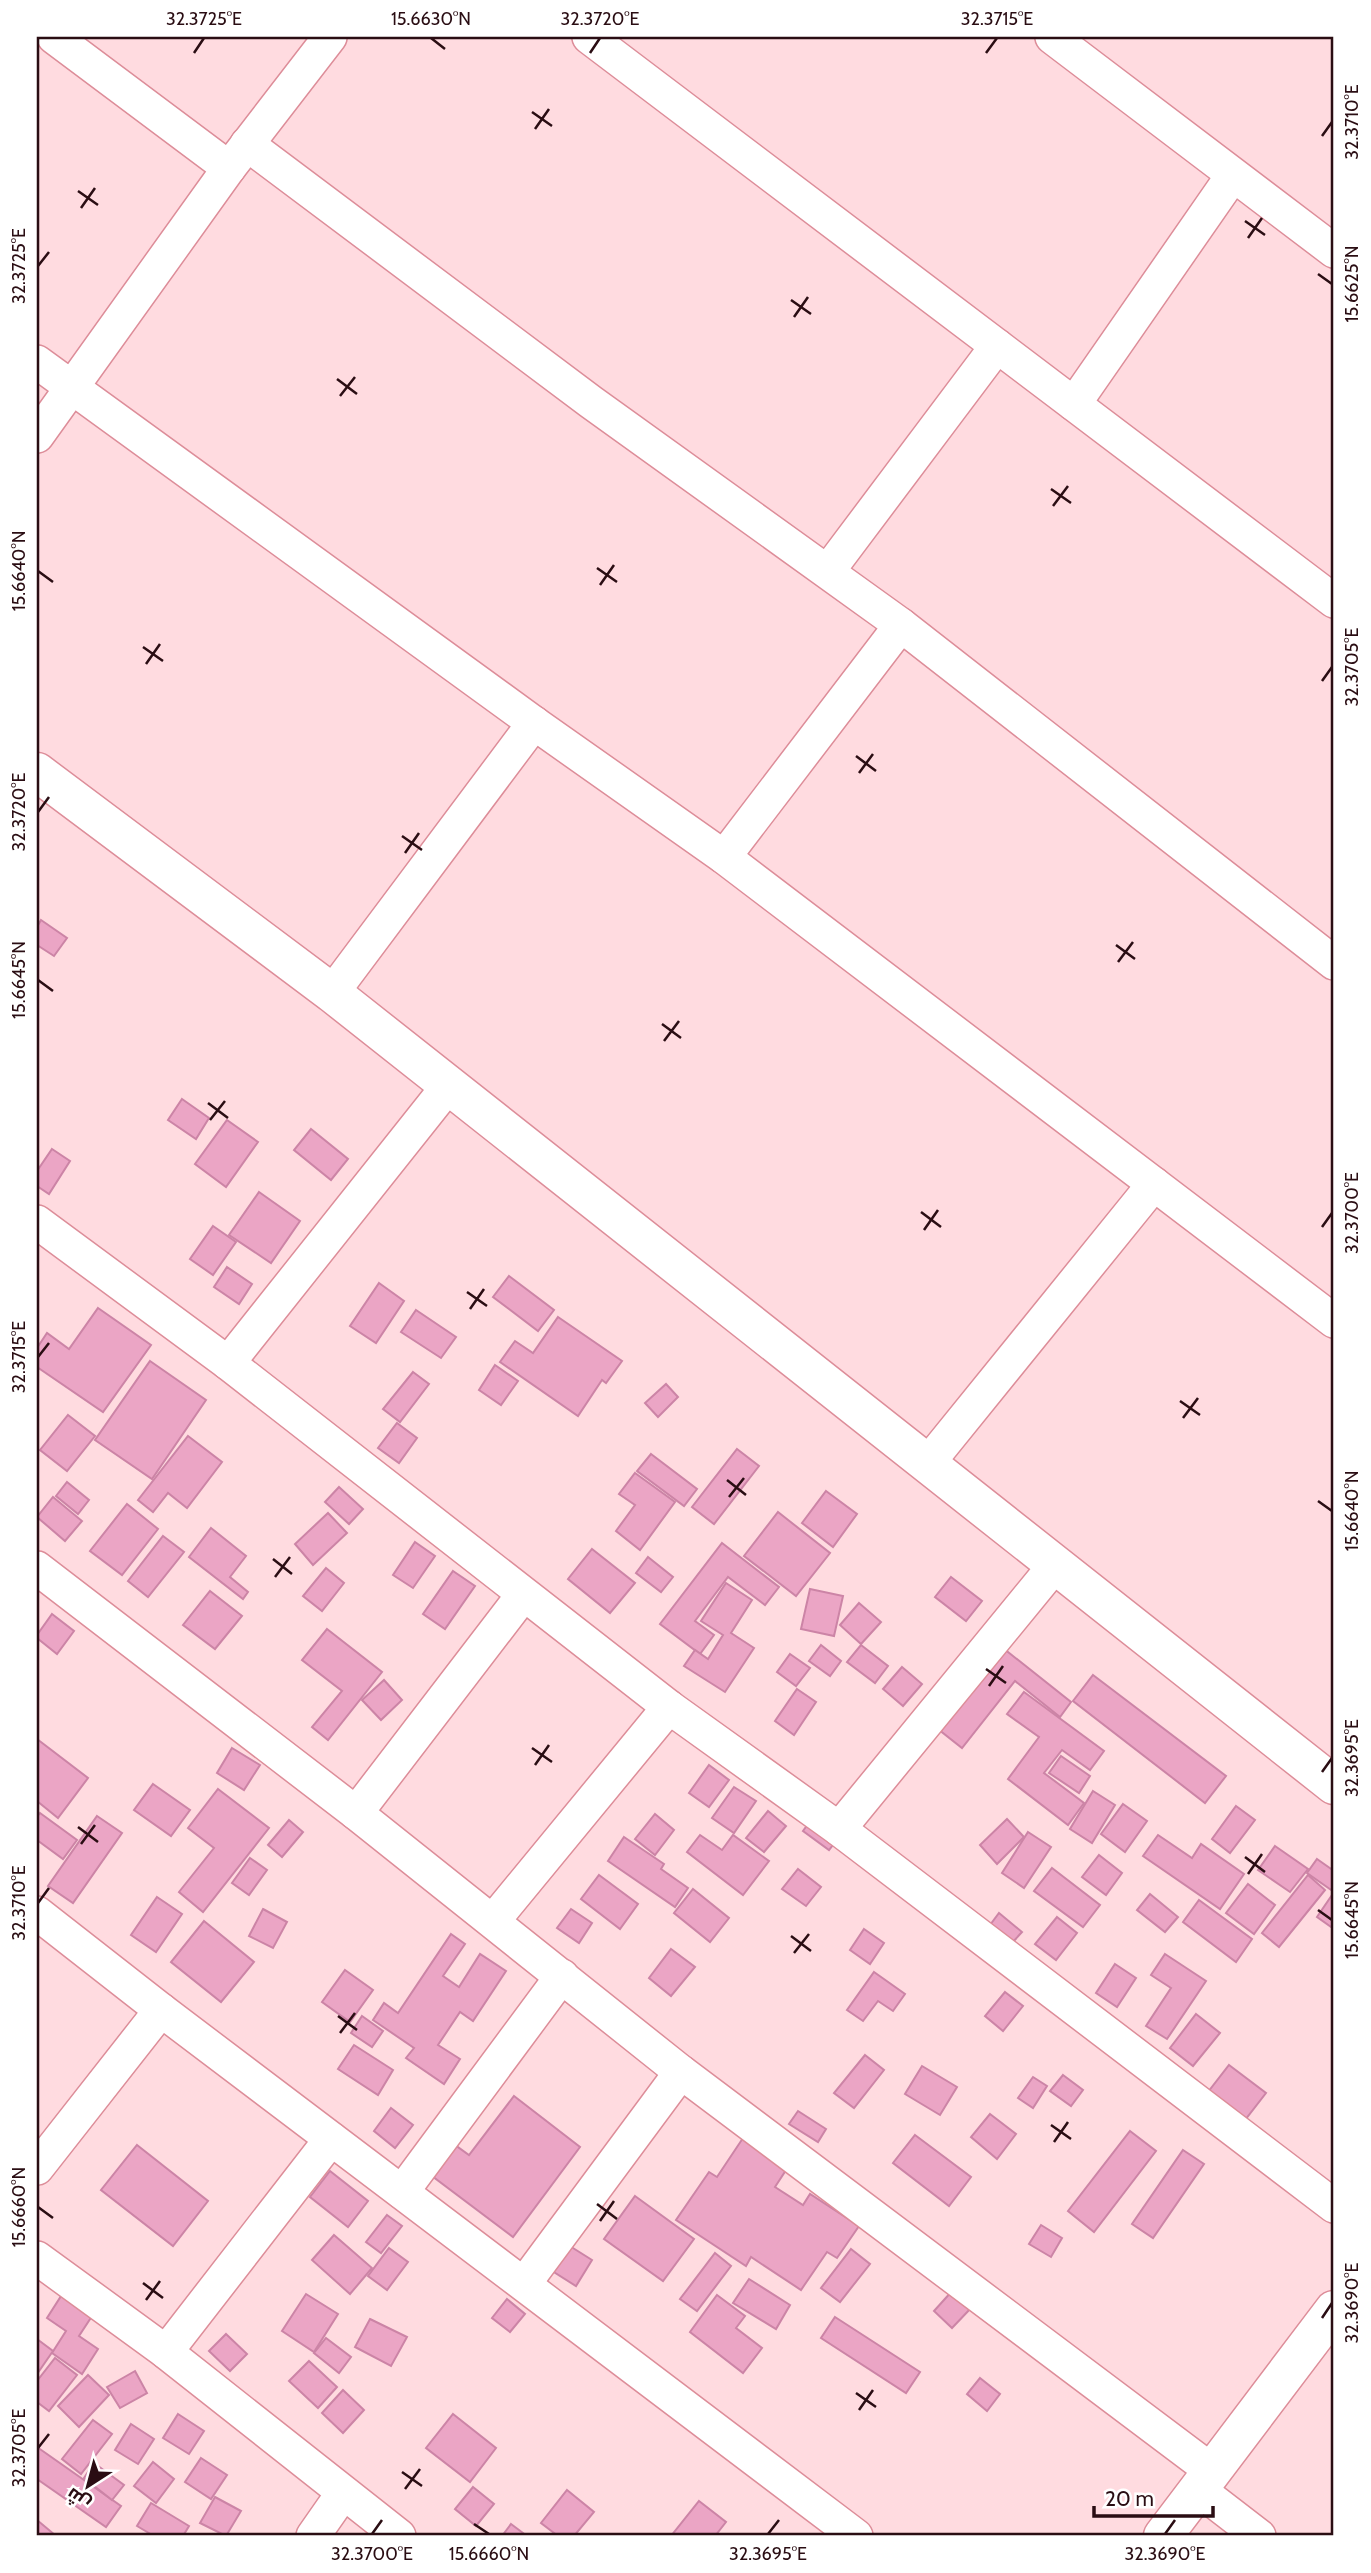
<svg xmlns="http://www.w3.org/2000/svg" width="1371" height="2573" font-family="Cabin,Cairo,sans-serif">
<rect width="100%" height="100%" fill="#ffdbe0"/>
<g fill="#eba5c5" stroke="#cc84a6" stroke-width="2">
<polygon points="41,920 67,938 54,956 37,945 37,927"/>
<polygon points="182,1099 209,1118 196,1139 168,1120"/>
<polygon points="227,1120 258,1142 226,1187 195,1164"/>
<polygon points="311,1129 348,1159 331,1180 294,1150"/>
<polygon points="52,1149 70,1161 49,1194 37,1186 37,1171"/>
<polygon points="259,1192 300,1221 271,1263 229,1235"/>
<polygon points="213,1226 236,1242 213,1275 190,1259"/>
<polygon points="227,1267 252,1284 239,1304 214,1287"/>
<polygon points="509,1276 554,1310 538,1331 493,1297"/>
<polygon points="379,1283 404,1301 376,1343 350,1326"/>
<polygon points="98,1308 151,1345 103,1412 37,1367 37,1348 47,1333 69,1349"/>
<polygon points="416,1310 456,1337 441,1358 401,1332"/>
<polygon points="558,1317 622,1361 606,1383 602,1380 578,1416 500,1362 515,1341 533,1353"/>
<polygon points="150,1361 206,1400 152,1479 95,1440"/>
<polygon points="495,1365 518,1381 501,1405 479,1390"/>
<polygon points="413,1372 429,1384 400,1422 383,1409"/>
<polygon points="666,1384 678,1397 658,1417 645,1403"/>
<polygon points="68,1415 95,1436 67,1471 40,1450"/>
<polygon points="397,1423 417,1438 399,1463 378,1448"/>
<polygon points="188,1436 222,1462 187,1508 168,1493 153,1512 138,1500"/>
<polygon points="737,1449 759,1466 714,1524 692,1507"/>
<polygon points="651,1454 697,1489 684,1506 637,1471"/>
<polygon points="635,1473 675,1502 640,1550 616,1531 635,1505 619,1494"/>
<polygon points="67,1482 89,1500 78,1514 56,1496"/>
<polygon points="339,1487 363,1509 349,1524 325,1502"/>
<polygon points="826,1491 857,1514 833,1547 802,1523"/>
<polygon points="53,1497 82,1521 65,1541 37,1517"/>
<polygon points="127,1504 158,1529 122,1575 90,1551"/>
<polygon points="778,1512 830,1553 796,1596 744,1556"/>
<polygon points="328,1513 347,1533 313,1565 295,1544"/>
<polygon points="211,1528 246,1556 230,1577 248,1592 243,1599 189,1557"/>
<polygon points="163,1536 184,1552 148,1597 128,1581"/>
<polygon points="415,1542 435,1556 413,1588 393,1575"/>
<polygon points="722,1543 779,1587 765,1605 728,1577 695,1621 714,1635 700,1654 660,1624"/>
<polygon points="592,1549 635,1583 610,1613 568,1579"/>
<polygon points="648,1557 673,1577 661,1592 636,1573"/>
<polygon points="326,1568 344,1583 322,1611 303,1596"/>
<polygon points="453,1571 475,1586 445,1629 423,1614"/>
<polygon points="951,1577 982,1601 966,1621 935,1597"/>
<polygon points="726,1583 752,1600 731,1633 754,1648 725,1692 684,1666 695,1650 708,1659 723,1635 701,1621"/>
<polygon points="810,1589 843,1596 834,1636 801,1629"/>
<polygon points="210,1591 242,1616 215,1649 183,1625"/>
<polygon points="859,1603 881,1622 861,1644 840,1625"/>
<polygon points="52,1614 74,1631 57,1654 37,1638 37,1635"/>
<polygon points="327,1629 382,1672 328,1740 312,1727 342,1691 302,1660"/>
<polygon points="821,1645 841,1661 830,1676 809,1661"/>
<polygon points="861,1645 888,1666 875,1683 847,1662"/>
<polygon points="1003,1648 1071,1702 1060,1717 1015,1681 962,1748 938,1729"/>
<polygon points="790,1654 810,1668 796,1686 777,1672"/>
<polygon points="902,1667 922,1684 903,1706 883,1689"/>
<polygon points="1093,1675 1226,1776 1205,1803 1073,1701"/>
<polygon points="384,1680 402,1700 381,1720 362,1700"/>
<polygon points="797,1689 816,1702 794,1735 775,1721"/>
<polygon points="1024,1692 1104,1751 1090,1770 1062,1750 1044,1773 1084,1803 1068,1825 1008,1779 1039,1737 1007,1714"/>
<polygon points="37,1739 88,1778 58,1818 37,1801"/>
<polygon points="232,1748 260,1765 244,1790 217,1773"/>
<polygon points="1061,1756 1090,1776 1079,1793 1049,1773"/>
<polygon points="709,1765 729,1780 709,1807 689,1793"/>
<polygon points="153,1784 190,1810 171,1836 134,1810"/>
<polygon points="734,1787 756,1801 734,1833 712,1818"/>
<polygon points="218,1789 269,1828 203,1912 179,1892 214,1848 188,1828"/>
<polygon points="1093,1791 1115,1805 1092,1843 1070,1829"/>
<polygon points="1123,1804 1147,1821 1125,1852 1101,1834"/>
<polygon points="1236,1806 1255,1820 1230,1853 1212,1839"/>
<polygon points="768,1811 786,1826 764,1852 746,1838"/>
<polygon points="40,1813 77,1840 63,1859 37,1840 37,1817"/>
<polygon points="816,1813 843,1832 829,1850 803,1831"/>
<polygon points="655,1814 674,1830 655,1855 635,1839"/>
<polygon points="97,1816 122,1833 73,1903 48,1886"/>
<polygon points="1007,1819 1024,1837 997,1864 980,1845"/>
<polygon points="289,1820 303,1832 282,1857 268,1845"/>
<polygon points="1028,1832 1051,1847 1024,1888 1002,1873"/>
<polygon points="700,1835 722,1850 733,1835 769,1861 743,1895 687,1852"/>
<polygon points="1158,1835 1192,1858 1201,1844 1244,1874 1220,1909 1143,1856"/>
<polygon points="624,1837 664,1864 661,1869 688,1888 675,1907 608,1861"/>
<polygon points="1275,1846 1308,1869 1290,1892 1258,1870"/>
<polygon points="1099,1855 1122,1873 1106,1895 1082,1877"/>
<polygon points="250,1858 267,1870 249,1895 232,1883"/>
<polygon points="1317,1859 1334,1871 1334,1929 1317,1917 1334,1892 1307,1873"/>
<polygon points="1052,1868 1100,1905 1083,1927 1034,1891"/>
<polygon points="798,1869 821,1887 806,1906 782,1889"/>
<polygon points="599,1875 638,1904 620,1929 581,1899"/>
<polygon points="1308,1875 1325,1890 1279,1947 1262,1933"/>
<polygon points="1248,1884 1275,1905 1254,1934 1226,1913"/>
<polygon points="693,1889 729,1918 710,1942 674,1913"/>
<polygon points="1150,1894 1178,1917 1165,1932 1137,1910"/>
<polygon points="157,1897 182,1914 156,1952 131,1935"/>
<polygon points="1199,1900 1252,1939 1236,1962 1183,1922"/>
<polygon points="263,1909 287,1922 273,1948 249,1936"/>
<polygon points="571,1909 592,1923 579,1943 557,1928"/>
<polygon points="999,1913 1022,1932 1012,1943 990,1925"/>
<polygon points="1057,1917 1077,1933 1056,1960 1035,1944"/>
<polygon points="204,1921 254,1962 221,2002 171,1962"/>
<polygon points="864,1929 884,1943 870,1964 850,1950"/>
<polygon points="451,1934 465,1944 443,1976 459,1987 480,1954 506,1971 473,2021 460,2012 438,2045 460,2059 444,2084 406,2058 414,2048 373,2020 384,2003 398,2013"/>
<polygon points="671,1949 695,1967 671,1996 649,1978"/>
<polygon points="1165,1954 1206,1981 1167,2039 1146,2026 1171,1988 1151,1975"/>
<polygon points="1115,1964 1136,1978 1117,2007 1096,1993"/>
<polygon points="345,1970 373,1990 350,2022 322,2002"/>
<polygon points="874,1972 905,1994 893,2011 878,2001 863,2021 847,2010"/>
<polygon points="1005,1992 1023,2006 1003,2031 985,2016"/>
<polygon points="1196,2014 1220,2033 1193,2066 1170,2048"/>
<polygon points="362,2016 383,2031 372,2047 351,2033"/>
<polygon points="354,2045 393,2070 378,2095 338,2069"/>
<polygon points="865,2055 884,2070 854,2108 834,2093"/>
<polygon points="1229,2065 1266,2093 1245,2120 1208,2092"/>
<polygon points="922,2066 957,2087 940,2115 905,2094"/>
<polygon points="1063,2075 1083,2090 1071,2106 1050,2091"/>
<polygon points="1033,2077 1047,2086 1033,2108 1018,2098"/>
<polygon points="514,2096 580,2147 513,2237 432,2176 455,2145 469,2155"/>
<polygon points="391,2108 413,2125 395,2148 374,2131"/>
<polygon points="798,2111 826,2129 818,2142 789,2124"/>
<polygon points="990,2114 1016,2134 997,2159 971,2137"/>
<polygon points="1130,2131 1156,2151 1094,2232 1068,2211"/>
<polygon points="745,2135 790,2164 775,2187 803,2205 810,2194 859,2226 837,2258 827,2252 801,2290 751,2257 746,2266 676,2220 709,2172 717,2177"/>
<polygon points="915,2135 971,2177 949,2206 893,2163"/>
<polygon points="137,2145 208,2201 173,2246 101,2190"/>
<polygon points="1183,2150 1204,2164 1153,2238 1132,2224"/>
<polygon points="330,2171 368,2201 348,2227 310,2197"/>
<polygon points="635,2196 694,2239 663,2281 604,2239"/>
<polygon points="387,2215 402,2226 381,2253 366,2242"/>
<polygon points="1041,2225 1062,2238 1051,2257 1029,2244"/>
<polygon points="334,2235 372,2268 350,2294 312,2260"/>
<polygon points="565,2243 592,2260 576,2286 549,2269"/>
<polygon points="389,2248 408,2262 387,2290 368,2276"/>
<polygon points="851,2249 870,2264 840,2302 821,2288"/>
<polygon points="715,2253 731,2266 697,2311 680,2299"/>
<polygon points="749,2279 790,2305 776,2329 733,2303"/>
<polygon points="953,2290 972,2307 952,2328 934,2311"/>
<polygon points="63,2293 94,2313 79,2336 98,2349 82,2374 52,2353 66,2331 47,2318"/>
<polygon points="306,2294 338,2314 314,2352 282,2331"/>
<polygon points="717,2295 745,2316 736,2328 762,2348 743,2373 690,2332"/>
<polygon points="507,2299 525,2314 510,2332 492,2318"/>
<polygon points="835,2317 920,2372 906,2393 821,2338"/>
<polygon points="370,2319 407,2337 391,2366 355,2347"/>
<polygon points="226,2334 247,2354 230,2371 209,2351"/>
<polygon points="326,2338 351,2357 339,2373 314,2353"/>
<polygon points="37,2339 53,2351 37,2374"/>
<polygon points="55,2358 77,2375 49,2411 37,2402 37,2381"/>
<polygon points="309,2361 337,2387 318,2408 289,2381"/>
<polygon points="135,2371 147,2393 120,2408 107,2387"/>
<polygon points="88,2375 109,2395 79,2427 58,2406"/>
<polygon points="980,2378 1000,2394 987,2411 967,2394"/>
<polygon points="343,2390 364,2410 343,2433 322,2413"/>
<polygon points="178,2414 204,2431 189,2454 163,2438"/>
<polygon points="453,2414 496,2448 470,2482 426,2448"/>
<polygon points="93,2420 112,2434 81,2474 62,2459"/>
<polygon points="131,2424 154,2439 138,2464 115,2450"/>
<polygon points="37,2447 121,2506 106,2527 37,2479"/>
<polygon points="201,2458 227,2475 211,2499 185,2482"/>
<polygon points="153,2462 174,2479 156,2503 134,2486"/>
<polygon points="94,2463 124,2485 112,2500 84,2478"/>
<polygon points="473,2487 494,2504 476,2526 455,2509"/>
<polygon points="567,2490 594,2512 574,2536 558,2536 541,2523"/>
<polygon points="215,2497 241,2511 226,2536 200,2523"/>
<polygon points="699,2501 726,2522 715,2536 671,2536"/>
<polygon points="151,2503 189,2526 183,2536 154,2536 137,2526"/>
<polygon points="37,2520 55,2535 54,2536 37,2536"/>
<polygon points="511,2524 527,2536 502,2536"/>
</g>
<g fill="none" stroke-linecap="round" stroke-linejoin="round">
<defs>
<g id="street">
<polyline points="54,37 229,168"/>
<polyline points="589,37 1334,601"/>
<polyline points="1052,37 1334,251"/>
<polyline points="247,144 591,402 901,625 1334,963"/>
<polyline points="37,362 534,723 724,857 1334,1321"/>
<polyline points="1074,404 1233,175"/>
<polyline points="37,436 229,168 330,37"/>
<polyline points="828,571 997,346"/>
<polyline points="724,857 901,625"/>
<polyline points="332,993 534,723"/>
<polyline points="37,1222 228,1363 669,1707 839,1829 1334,2206"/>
<polyline points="228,1363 449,1085"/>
<polyline points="928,1463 1154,1184"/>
<polyline points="37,1568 356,1813 681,2072 1212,2471"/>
<polyline points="356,1813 523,1595"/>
<polyline points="839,1829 1056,1564"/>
<polyline points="37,1913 161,2010 856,2536"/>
<polyline points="493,1921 669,1707"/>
<polyline points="37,2168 161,2010"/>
<polyline points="402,2192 562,1976"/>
<polyline points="37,2258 166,2352 399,2536"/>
<polyline points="524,2284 681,2072"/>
<polyline points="166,2352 331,2139"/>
<polyline points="1198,2489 1259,2536"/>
<polyline points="313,2536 343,2493"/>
</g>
<g id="secondary">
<polyline points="37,772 332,993 1334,1785"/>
<polyline points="1163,2536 1334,2310"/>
</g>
</defs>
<use href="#street" stroke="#dd8d99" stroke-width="36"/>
<use href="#secondary" stroke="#dd8d99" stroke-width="41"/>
<use href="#street" stroke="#fff" stroke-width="33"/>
<use href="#secondary" stroke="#fff" stroke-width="38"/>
</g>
<path fill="none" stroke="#2a0d13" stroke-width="2.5" d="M431,38L445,49M194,53L204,38M590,53L600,38M986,53L997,38M532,112L552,126M535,129L549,109M1322,136L1332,122M78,191L98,205M81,208L95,188M1245,221L1265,235M1248,238L1262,218M38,266L49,252M1318,274L1332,284M791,300L811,314M794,317L808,297M337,379L357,394M340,396L355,377M1051,489L1071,503M1053,506L1068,486M597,568L617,582M38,571L53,582M600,585L614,565M143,647L163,661M146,664L160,644M1322,681L1332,667M856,756L876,771M859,773L873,754M38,812L49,797M402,836L422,850M405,853L419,833M1116,945L1135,959M1118,962L1133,942M38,980L53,991M662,1024L681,1038M664,1041L679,1021M208,1103L228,1118M210,1120L225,1101M921,1212L941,1227M1322,1227L1332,1213M924,1230L938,1210M467,1292L487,1306M470,1309L484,1289M38,1357L49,1343M1180,1401L1200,1415M1183,1418L1198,1398M727,1480L746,1495M729,1497L744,1478M1318,1501L1332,1511M273,1559L292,1574M275,1577L290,1557M986,1669L1006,1683M989,1686L1003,1666M532,1748L552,1762M535,1765L549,1745M1322,1772L1332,1758M78,1827L98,1842M81,1844L95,1825M1245,1857L1265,1872M1248,1874L1262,1854M38,1903L49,1888M1318,1910L1332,1920M791,1936L811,1951M794,1953L809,1934M338,2016L357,2030M340,2033L355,2013M1051,2125L1071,2139M1054,2142L1068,2122M597,2204L617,2219M38,2207L53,2218M600,2221L614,2201M143,2283L163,2298M146,2300L160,2281M1322,2318L1332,2303M856,2393L876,2407M859,2410L873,2390M38,2448L49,2434M402,2472L422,2486M405,2489L420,2469M474,2524L489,2534M372,2534L382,2520M768,2534L779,2520M1165,2534L1175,2520"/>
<rect width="1371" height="2573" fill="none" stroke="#ffffff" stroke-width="77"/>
<g transform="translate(88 2486) rotate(216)" stroke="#ffffff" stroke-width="5" paint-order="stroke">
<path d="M0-5L12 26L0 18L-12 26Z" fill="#2a0d13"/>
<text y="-10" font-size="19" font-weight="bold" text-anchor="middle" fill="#2a0d13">ش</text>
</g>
<path d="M1094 2506v10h119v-10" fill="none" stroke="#2a0d13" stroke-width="3.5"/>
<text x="1105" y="2506" font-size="21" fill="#2a0d13" stroke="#ffffff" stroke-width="5" paint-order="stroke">20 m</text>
<rect x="38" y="38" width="1294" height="2496" fill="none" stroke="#2a0d13" stroke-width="2.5"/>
<g font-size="18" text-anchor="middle" fill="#2a0d13">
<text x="204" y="25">32.3725°E</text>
<text x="431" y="25">15.6630°N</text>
<text x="600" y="25">32.3720°E</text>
<text x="997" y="25">32.3715°E</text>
<text transform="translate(1352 122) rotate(-90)" y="6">32.3710°E</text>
<text transform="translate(19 266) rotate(-90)" y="6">32.3725°E</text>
<text transform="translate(1352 284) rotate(-90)" y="6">15.6625°N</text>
<text transform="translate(19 571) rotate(-90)" y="6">15.6640°N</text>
<text transform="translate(1352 667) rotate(-90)" y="6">32.3705°E</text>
<text transform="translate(19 812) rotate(-90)" y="6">32.3720°E</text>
<text transform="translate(19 980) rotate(-90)" y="6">15.6645°N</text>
<text transform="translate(1352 1213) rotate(-90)" y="6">32.3700°E</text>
<text transform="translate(19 1357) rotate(-90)" y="6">32.3715°E</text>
<text transform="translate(1352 1511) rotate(-90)" y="6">15.6640°N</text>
<text transform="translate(1352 1758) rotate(-90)" y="6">32.3695°E</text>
<text transform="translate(19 1903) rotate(-90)" y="6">32.3710°E</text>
<text transform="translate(1352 1920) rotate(-90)" y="6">15.6645°N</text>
<text transform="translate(19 2207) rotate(-90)" y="6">15.6660°N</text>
<text transform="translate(1352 2303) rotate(-90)" y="6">32.3690°E</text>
<text transform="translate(19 2448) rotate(-90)" y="6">32.3705°E</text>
<text x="372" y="2560">32.3700°E</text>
<text x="489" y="2560">15.6660°N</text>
<text x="768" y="2560">32.3695°E</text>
<text x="1165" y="2560">32.3690°E</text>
</g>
</svg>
